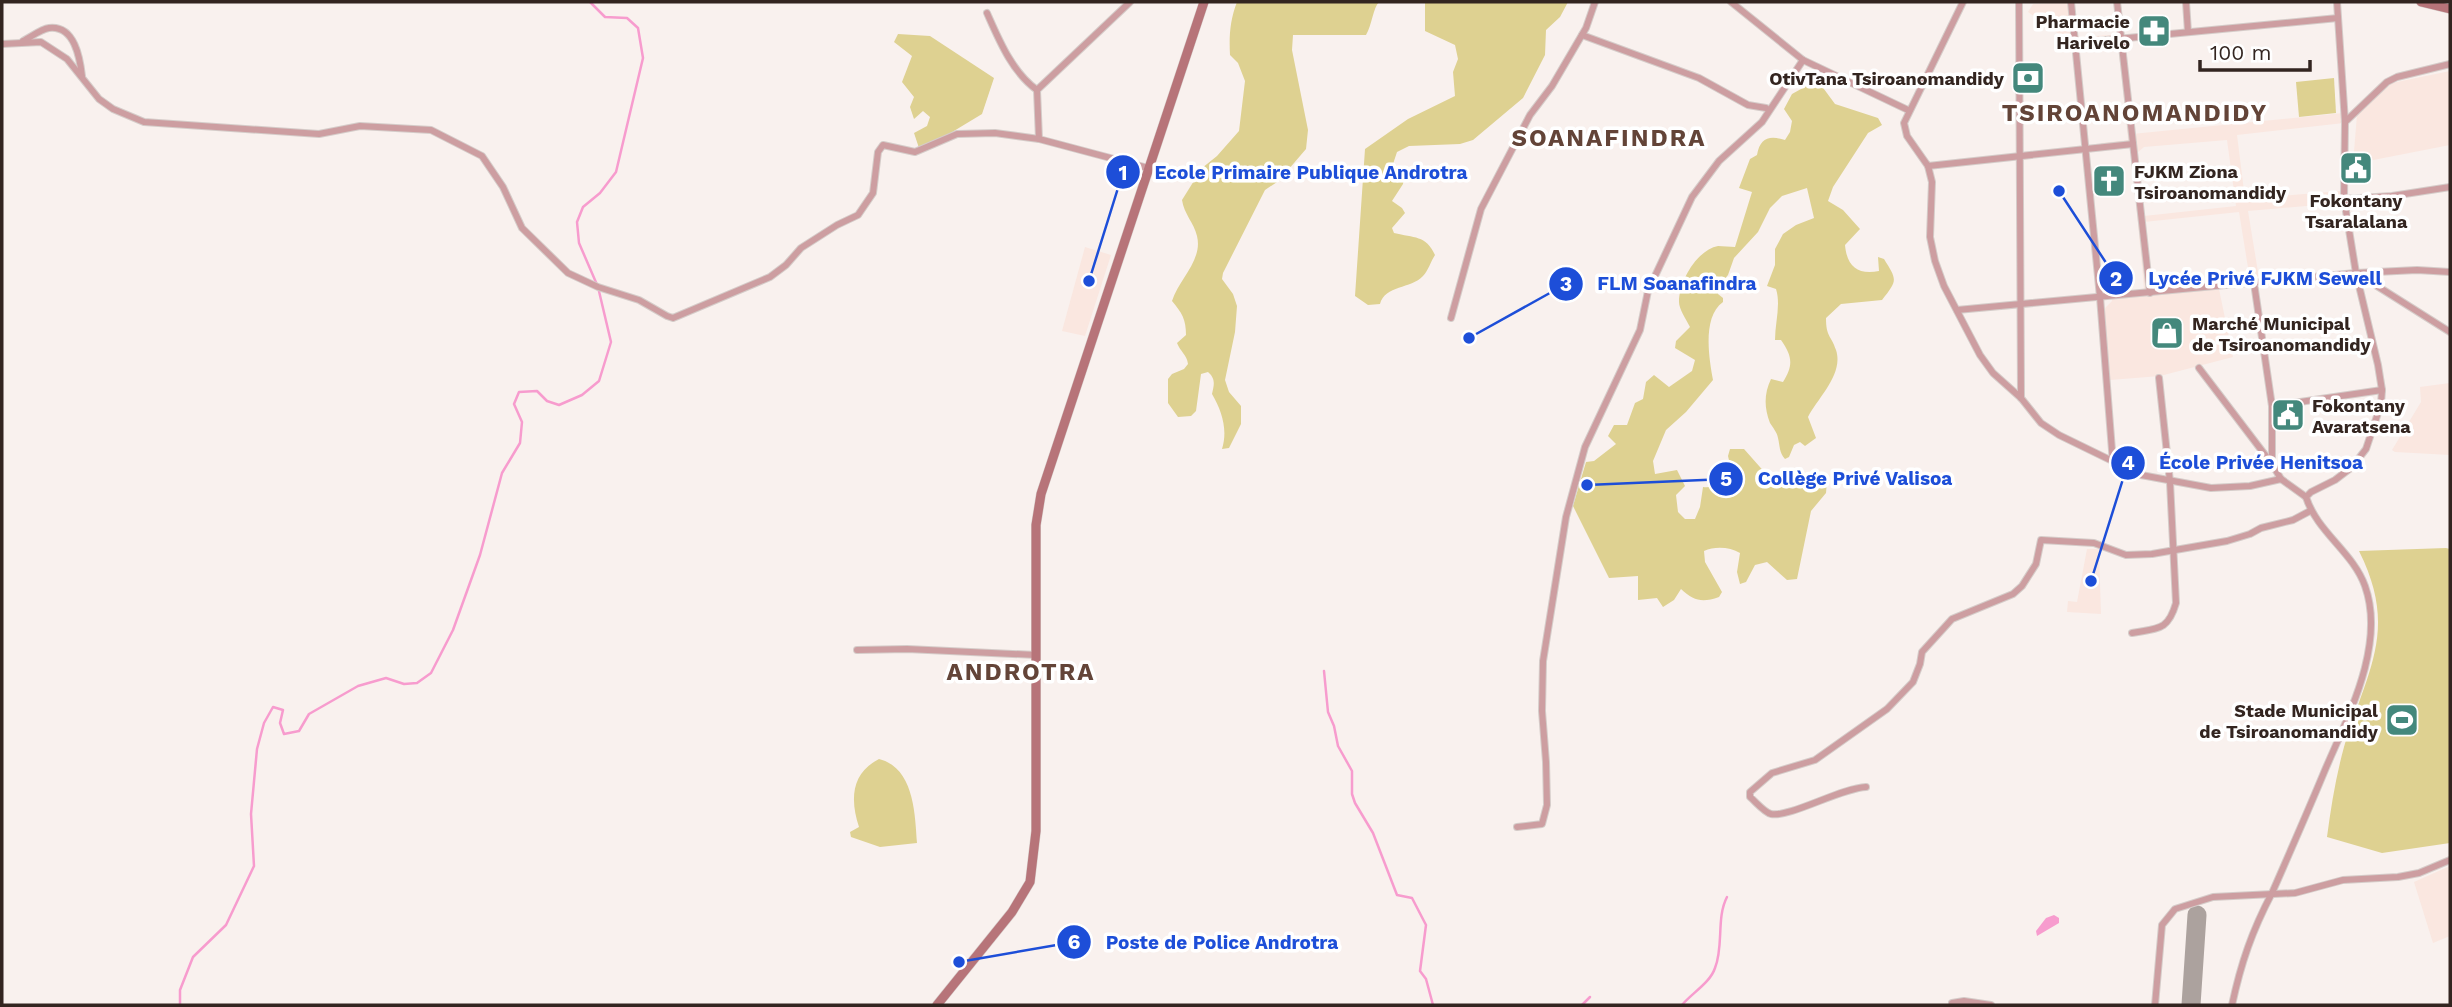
<svg xmlns="http://www.w3.org/2000/svg" width="2452" height="1007" font-family="'Work Sans',sans-serif">
<rect width="100%" height="100%" fill="#f9f1ee"/>
<g fill="#fae7e0" fill-rule="evenodd">
<path d="M2069,2L2072,32L2079,37L2125,34L2132,134L2343,113L2344,123L2237,135L2245,199L2341,191V203L2248,211L2259,278L2253,286L2219,289L2233,357L2160,376L2110,380L2103,310L2112,301L2111,293L2144,289L2131,148L2102,150L2101,143L2128,140L2118,44L2077,47L2028,12L2033,4ZM2227,140L2236,206L2144,216L2137,153L2144,147ZM2239,212L2250,280L2152,291L2144,222Z"/>
<polygon points="2450,71 2450,145 2353,164 2357,115 2392,83"/>
<polygon points="1085,247 1111,255 1085,336 1062,331"/>
<polygon points="2450,383 2450,455 2395,452 2392,450 2421,402 2420,387"/>
<polygon points="2087,549 2099,549 2101,614 2067,612 2068,601 2077,602"/>
<polygon points="2450,866 2450,936 2433,943 2414,882"/>
</g>
<g fill="#ded191">
<path d="M1237,2H1379C1373,8 1372,25 1366,35H1293L1292,50L1308,130L1306,149L1288,170L1286,176L1265,190L1223,273L1222,279L1233,294L1237,306L1235,332L1225,380L1229,392L1241,406V424L1229,448L1222,449C1228,430 1222,411 1212,394C1214,385 1216,379 1208,372L1201,374L1196,411L1191,416L1178,417L1168,403V379L1172,374L1184,369L1188,364C1187,355 1180,351 1177,343L1186,335C1186,319 1182,313 1172,301C1179,279 1203,260 1197,236C1194,223 1184,214 1182,200L1202,168L1217,156L1239,131L1245,81L1238,63L1230,55C1229,36 1230,20 1237,2Z"/>
<path d="M1425,2H1568L1560,17L1546,30L1545,55L1523,98L1473,140L1460,144L1409,146L1397,152L1393,164L1404,178L1403,184L1392,201L1402,208L1405,213L1392,228L1394,233C1414,238 1426,235 1435,255C1431,261 1428,271 1423,276C1411,289 1385,285 1380,304L1368,305L1355,296L1365,149L1408,119L1455,96L1453,72L1458,59L1455,45L1425,31Z"/>
<polygon points="898,34 930,36 994,78 982,114 939,140 919,148 914,133 927,126 930,117 923,111 914,119 910,107 914,97 902,82 912,56 894,42"/>
<polygon points="2334,78 2336,113 2299,117 2296,82"/>
<path d="M1810,84L1821,85L1835,104L1878,118L1882,125L1868,133L1833,187L1828,201L1843,210L1860,229L1845,245C1847,267 1858,275 1879,271L1878,257L1884,259C1897,280 1898,280 1882,300L1841,304L1826,318C1826,337 1831,335 1836,350C1844,374 1818,398 1808,417L1816,438L1805,446L1800,442L1794,445L1789,457L1785,459C1779,452 1780,446 1778,438C1777,432 1773,428 1770,423C1764,407 1764,394 1771,379L1783,382C1793,366 1793,357 1781,340H1775C1775,322 1781,305 1776,289L1767,286L1775,265V249L1783,234L1796,225L1814,218L1807,188L1782,196L1770,208L1758,232L1734,258L1728,275L1719,286L1718,294L1723,298V302C1702,317 1709,358 1713,380L1686,412L1666,430L1653,461L1655,474L1677,470L1685,486L1676,495L1678,512L1685,519H1695L1700,507L1703,487C1715,489 1723,480 1732,473L1728,456L1730,449H1744L1775,484H1809L1819,477L1827,481L1826,493L1811,511L1797,579L1787,580L1767,562L1755,565L1746,582L1740,584L1737,572L1740,553C1730,547 1715,546 1704,551L1705,562L1722,592L1719,597C1702,603 1694,601 1681,589L1674,600L1663,607L1657,598L1638,600V576L1609,578L1573,506L1586,462L1594,461L1616,444L1608,436L1614,425H1627L1635,403L1643,399L1646,382L1654,375L1669,387L1692,371L1695,360L1675,348L1676,341L1690,327C1686,319 1679,309 1679,302C1679,281 1697,250 1718,246C1723,246 1730,247 1735,247L1752,192L1739,188L1750,159L1757,155C1760,138 1769,135 1785,140L1790,132L1792,121L1784,109L1792,94Z"/>
<path d="M2446,548L2450,549V843L2382,853L2327,837C2331,807 2336,776 2344,747C2367,670 2399,631 2359,551Z"/>
<path d="M879,759C914,768 915,813 917,843L880,847L851,837L850,832L859,827C850,800 851,773 879,759Z"/>
</g>
<polygon fill="#f79cce" points="2054,915 2059,918 2059,923 2037,936 2036,931 2046,918"/>
<g fill="none" stroke-linecap="round" stroke-linejoin="round">
<g stroke="#f79cce" stroke-width="2.5">
<polyline points="1324,671 1328,712 1334,726 1338,746 1352,771 1352,794 1355,803 1373,833 1397,895 1412,898 1426,925 1420,971 1426,979 1433,1005"/>
<polyline points="180,1005 180,990 193,957 226,925 254,866 251,814 257,749 264,723 273,707 283,710 280,723 284,734 299,731 309,714 358,686 386,678 404,684 417,683 431,673 453,630 480,555 502,473 520,443 522,422 514,404 519,392 537,391 547,401 559,405 582,395 599,381 611,342 598,287 579,243 577,222 583,207 600,193 616,172 643,58 638,28 627,18 605,17 590,2"/>
<polyline points="1582,1005 1590,997"/>
<path d="M1682,1005C1692,993 1710,983 1715,968C1724,946 1716,918 1727,897"/>
</g>
<polyline stroke="#aca29e" stroke-width="19" points="2191,1005 2197,915"/>
<defs>
<g id="street">
<polyline points="1130,2 1037,90 1039,139 1148,168"/>
<polyline points="1731,2 1803,60 1908,110"/>
<polyline points="1963,2 1904,123 1907,136 1928,166 2133,144"/>
<polyline points="2019,2 2021,398"/>
<polyline points="2071,2 2100,297 2113,463"/>
<polyline points="2117,2 2150,293"/>
<polyline points="2186,2 2188,32"/>
<path d="M987,13C999,40 1012,72 1037,90"/>
<polyline points="1582,35 1699,78 1748,105 1766,108"/>
<path d="M23,41C31,37 41,29 49,28C75,25 80,59 82,76"/>
<polyline points="2075,43 2338,18"/>
<polyline points="2,44 41,42 67,59 99,99 113,109 144,122 319,134 360,126 431,130 482,156 503,187 522,228 568,273 598,287 639,300 667,316 673,318 770,277 786,265 801,248 837,225 858,215 873,193 878,152 883,145 915,152 957,134 995,133 1039,139"/>
<polyline points="2345,122 2387,82 2397,77 2450,64"/>
<polyline points="1928,166 1932,182 1930,237 1935,261 1944,286 1980,355 1993,373 2021,398 2041,423 2059,435 2141,475 2211,488 2250,486 2281,479 2306,497"/>
<polyline points="2344,199 2392,196 2450,187"/>
<polyline points="2358,274 2450,332"/>
<polyline points="2254,283 2272,406 2272,464 2281,479"/>
<polyline points="1957,310 2356,273 2417,270 2450,272"/>
<polyline points="1451,318 1481,209 1530,115 1552,86 1586,28 1595,2"/>
<polyline points="2199,368 2272,464"/>
<polyline points="2272,406 2382,390"/>
<path d="M2132,633C2158,628 2168,631 2176,603L2170,482L2159,378"/>
<polyline points="857,650 907,649 1036,655"/>
<path d="M1866,787C1841,788 1789,818 1771,814C1764,812 1756,802 1750,797V792L1772,773L1815,760L1887,709L1913,682L1920,664L1922,652L1952,619L2013,594L2022,586L2036,564L2041,540L2094,543L2126,555L2152,554L2227,541L2250,534L2261,528L2293,520L2310,511"/>
<polyline points="1517,827 1542,824 1547,805 1546,762 1542,711 1543,661 1566,517 1585,447 1640,330 1648,291 1692,197 1719,161 1762,122 1803,60"/>
<polyline points="1952,1003 1964,1001 1991,1005"/>
<polyline points="2155,1005 2162,925 2175,909 2213,897 2295,893 2343,880 2398,877 2419,873 2450,860"/>
<path d="M2232,1005C2241,963 2252,931 2272,893C2290,852 2308,811 2325,770C2348,716 2386,645 2365,586C2353,552 2317,532 2306,497L2311,492L2335,480L2352,467L2366,449L2381,404L2382,390L2378,365L2356,273L2344,199L2345,122L2337,2"/>
</g>
<g id="secondary">
<polyline points="2421,2 2450,9"/>
<polyline points="937,1005 1012,912 1030,882 1036,831 1036,525 1041,494 1204,2"/>
</g>
</defs>
<use href="#street" stroke="#d5ccc9" stroke-width="8"/>
<use href="#secondary" stroke="#d5ccc9" stroke-width="10"/>
<use href="#street" stroke="#cd9ea1" stroke-width="6"/>
<use href="#secondary" stroke="#b77479" stroke-width="9"/>
</g>
<defs>
<symbol id="pharmacy-square" viewBox="-11 -11 22 22"><rect x="-9" y="-9" width="18" height="18" rx="4" fill="#44887c" stroke="#fff"/><path d="M-2-6h4v4h4v4h-4v4h-4v-4h-4v-4h4Z" fill="#fff"/></symbol>
<symbol id="bank-square" viewBox="-11 -11 22 22"><rect x="-9" y="-9" width="18" height="18" rx="4" fill="#44887c" stroke="#fff"/><path d="M-6-4H6V4H-6ZM0-2.3a2.3 2.3 0 1 0 0 4.6a2.3 2.3 0 1 0 0-4.6Z" fill="#fff"/></symbol>
<symbol id="civic-square" viewBox="-11 -11 22 22"><rect x="-9" y="-9" width="18" height="18" rx="4" fill="#44887c" stroke="#fff"/><path d="M-.6-6.5H3V-4.5H.6V-3L4-1V1h2V6H-6V1h2V-1L-.6-3ZM-1.2 2.5V6h2.4V2.5Z" fill="#fff"/></symbol>
<symbol id="church-square" viewBox="-11 -11 22 22"><rect x="-9" y="-9" width="18" height="18" rx="4" fill="#44887c" stroke="#fff"/><path d="M-1.2-6h2.4v3.5h3.3v2.4h-3.3V6h-2.4V-.1h-3.3v-2.4h3.3Z" fill="#fff"/></symbol>
<symbol id="shop-square" viewBox="-11 -11 22 22"><rect x="-9" y="-9" width="18" height="18" rx="4" fill="#44887c" stroke="#fff"/><path d="M-5-2.5h2.3a2.7 3.5 0 0 1 5.4 0H5L5.5 6h-11ZM-1.5-2.5h3a1.5 2.3 0 0 0-3 0Z" fill="#fff"/></symbol>
<symbol id="stadium-square" viewBox="-11 -11 22 22"><rect x="-9" y="-9" width="18" height="18" rx="4" fill="#44887c" stroke="#fff"/><path d="M0-5a6.5 5 0 1 0 0 10a6.5 5 0 1 0 0-10ZM-3.5-1.8h7v3.6h-7Z" fill="#fff"/></symbol>
</defs>
<g fill-rule="evenodd">
<use href="#pharmacy-square" x="2135" y="12" width="38" height="38"/>
<use href="#bank-square" x="2009" y="59" width="38" height="38"/>
<use href="#civic-square" x="2337" y="149" width="38" height="38"/>
<use href="#church-square" x="2090" y="162" width="38" height="38"/>
<use href="#shop-square" x="2148" y="314" width="38" height="38"/>
<use href="#civic-square" x="2269" y="396" width="38" height="38"/>
<use href="#stadium-square" x="2383" y="701" width="38" height="38"/>
</g>
<g text-anchor="middle" dominant-baseline="central" stroke-width="7" stroke-linejoin="round" paint-order="stroke">
<g font-size="18" font-weight="bold" fill="#332520" stroke="#fff" text-anchor="end">
<text x="2130" y="21">Pharmacie<tspan x="2130" dy="21">Harivelo</tspan></text>
<text x="2004" y="78">OtivTana Tsiroanomandidy</text>
<text x="2134" y="171" text-anchor="start">FJKM Ziona<tspan x="2134" dy="21">Tsiroanomandidy</tspan></text>
<text x="2356" y="200" text-anchor="middle">Fokontany<tspan x="2356" dy="21">Tsaralalana</tspan></text>
<text x="2192" y="323" text-anchor="start">Marché Municipal<tspan x="2192" dy="21">de Tsiroanomandidy</tspan></text>
<text x="2312" y="405" text-anchor="start">Fokontany<tspan x="2312" dy="21">Avaratsena</tspan></text>
<text x="2378" y="710">Stade Municipal<tspan x="2378" dy="21">de Tsiroanomandidy</tspan></text>
</g>
<g font-size="24" font-weight="bold" letter-spacing="2" fill="#634438" stroke="#fff">
<text x="2135" y="113">TSIROANOMANDIDY</text>
<text x="1609" y="138">SOANAFINDRA</text>
<text x="1021" y="672">ANDROTRA</text>
</g>
</g>
<path fill="none" stroke="#1d4ed8" stroke-width="2.5" d="M1089 281L1123 172M2059 191L2116 278M1469 338L1566 284M2091 581L2128 463M1587 485L1726 479M959 962L1074 942"/>
<g fill="#1d4ed8" stroke="#fff" stroke-width="2.5">
<circle cx="1089" cy="281" r="7"/>
<circle cx="2059" cy="191" r="7"/>
<circle cx="1469" cy="338" r="7"/>
<circle cx="2091" cy="581" r="7"/>
<circle cx="1587" cy="485" r="7"/>
<circle cx="959" cy="962" r="7"/>
<circle cx="1123" cy="172" r="18"/>
<circle cx="2116" cy="278" r="18"/>
<circle cx="1566" cy="284" r="18"/>
<circle cx="2128" cy="463" r="18"/>
<circle cx="1726" cy="479" r="18"/>
<circle cx="1074" cy="942" r="18"/>
</g>
<g font-size="21" text-anchor="middle" font-weight="bold" fill="#fff">
<text x="1123" y="180">1</text>
<text x="2116" y="286">2</text>
<text x="1566" y="291">3</text>
<text x="2128" y="470">4</text>
<text x="1726" y="486">5</text>
<text x="1074" y="949">6</text>
</g>
<g font-size="19" text-anchor="middle" font-weight="bold" fill="#1d4ed8" stroke="#fff" stroke-width="7" stroke-linejoin="round" paint-order="stroke">
<text x="1311" y="179">Ecole Primaire Publique Androtra</text>
<text x="2265" y="285">Lycée Privé FJKM Sewell</text>
<text x="1677" y="290">FLM Soanafindra</text>
<text x="2261" y="469">École Privée Henitsoa</text>
<text x="1855" y="485">Collège Privé Valisoa</text>
<text x="1222" y="949">Poste de Police Androtra</text>
</g>
<rect width="2452" height="1007" fill="none" stroke="#332520" stroke-width="7"/>
<path d="M2200 60v10h110v-10" fill="none" stroke="#332520" stroke-width="3.5"/>
<text x="2210" y="60" font-size="21" fill="#332520" stroke="#ffffff" stroke-width="5" paint-order="stroke">100 m</text>
</svg>
